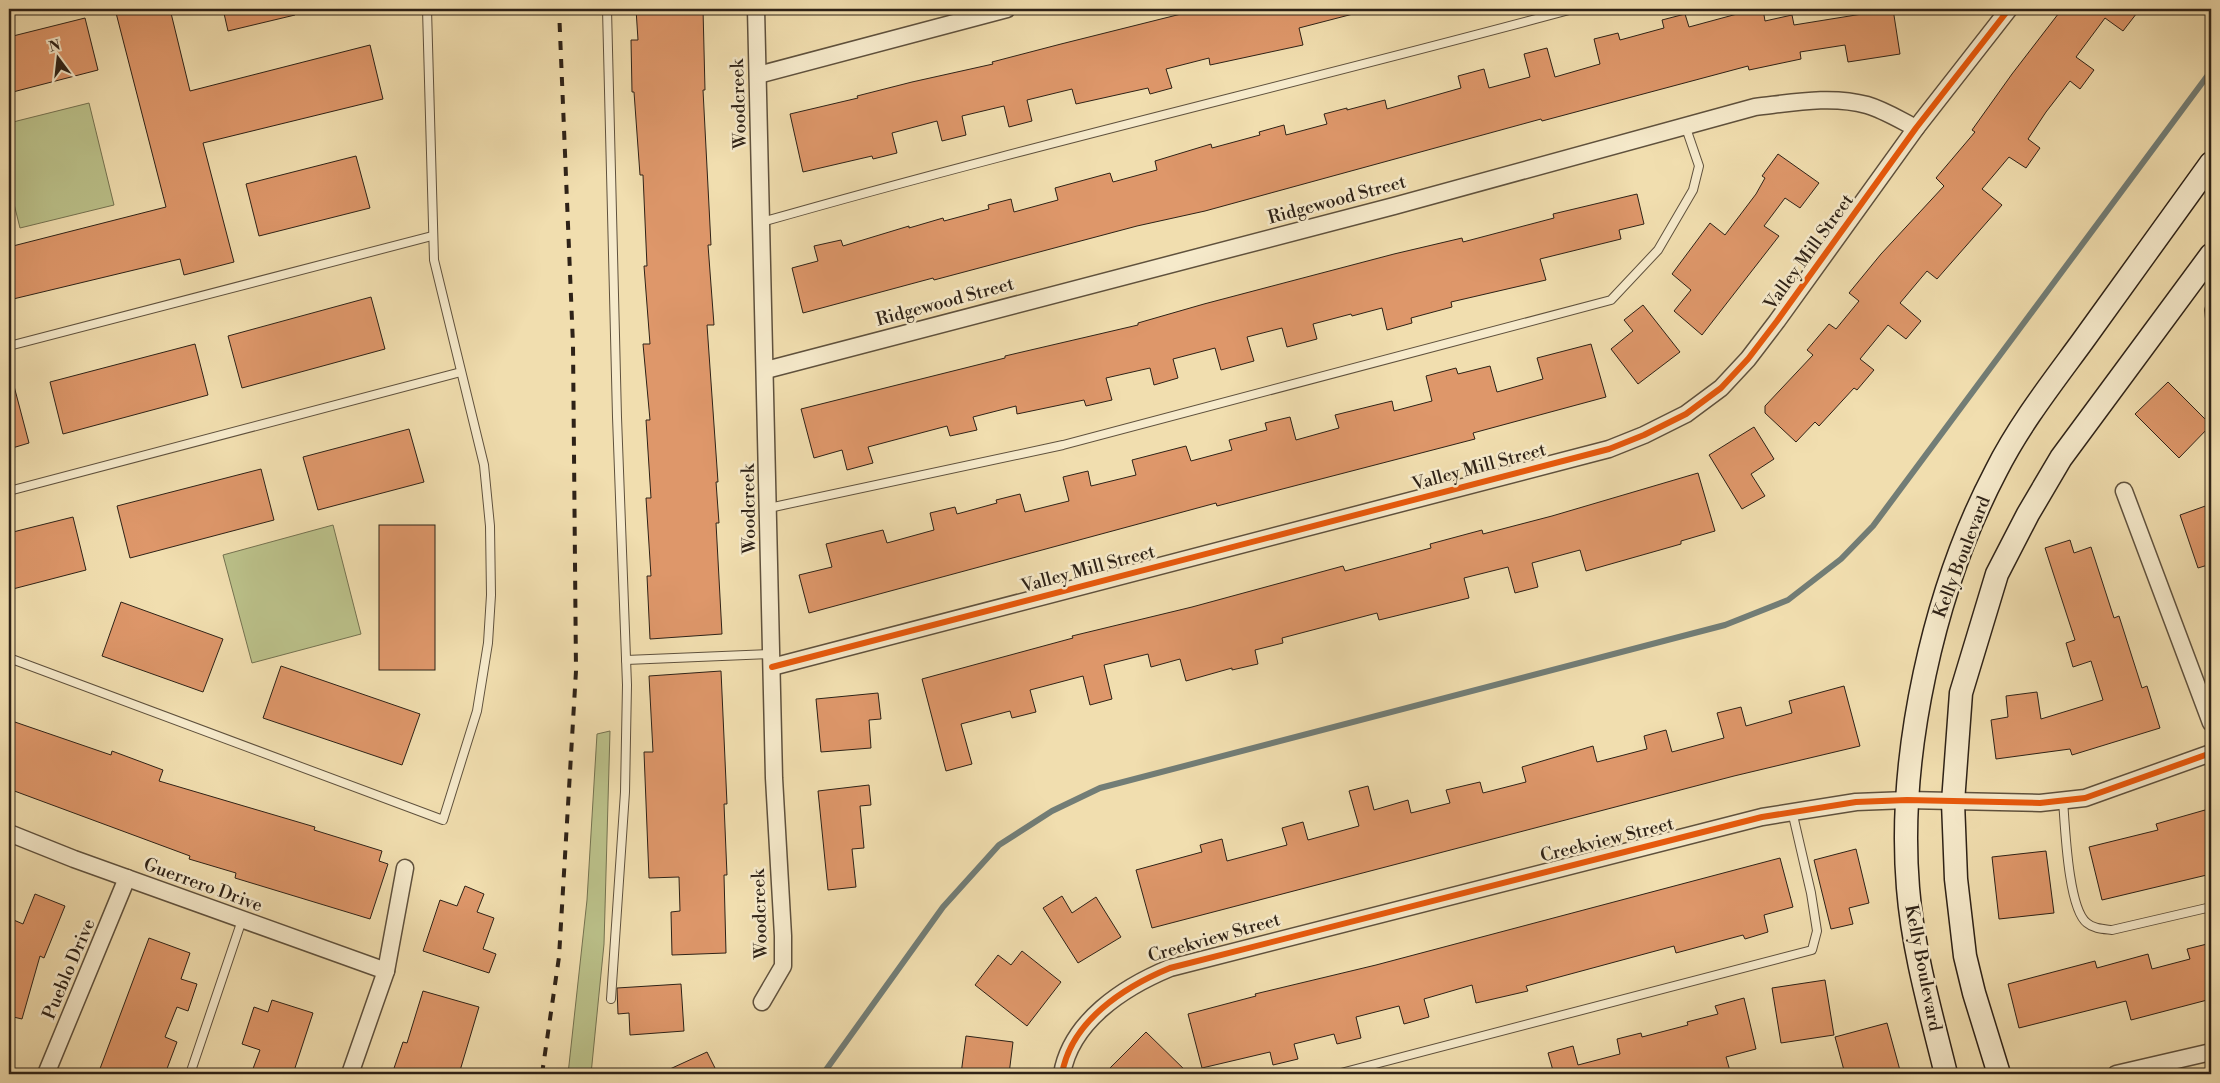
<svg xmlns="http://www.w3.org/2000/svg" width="2220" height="1083" font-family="'Libre Bodoni',serif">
<rect width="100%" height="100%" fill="#f1deaf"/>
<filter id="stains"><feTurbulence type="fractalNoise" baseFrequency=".004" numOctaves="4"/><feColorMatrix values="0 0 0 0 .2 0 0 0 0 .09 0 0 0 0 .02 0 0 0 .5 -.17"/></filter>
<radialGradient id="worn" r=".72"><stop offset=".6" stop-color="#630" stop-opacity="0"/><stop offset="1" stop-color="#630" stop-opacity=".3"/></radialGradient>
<g fill="#bbc18a" stroke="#747250">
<polygon points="89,103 114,205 20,228 9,184 9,123"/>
<polygon points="333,525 361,634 252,663 223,555"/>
<polygon points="610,731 604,944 591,1074 568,1074 587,900 597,734"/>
</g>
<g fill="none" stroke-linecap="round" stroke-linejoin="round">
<polyline stroke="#727d76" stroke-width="6" points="823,1074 943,907 999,845 1052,811 1100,788 1725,625 1788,600 1841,559 1873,526 2211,71"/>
</g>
<g fill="#de976a" stroke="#2e2217">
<polygon points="115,9 170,9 190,91 370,45 383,99 203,143 234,262 184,275 180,259 9,300 9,247 166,207"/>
<polygon points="223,9 294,9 295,15 228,31"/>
<polygon points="636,9 703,9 705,90 703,90 711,245 708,245 714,325 707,325 718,482 716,482 719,523 716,523 722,634 650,639 647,576 651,576 646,498 651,498 646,420 650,420 643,344 650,344 644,266 647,266 643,175 640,175 634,92 632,92 631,40 638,40"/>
<polygon points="1201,9 1352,9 1353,14 1299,28 1303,45 1210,65 1209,58 1166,69 1172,88 1150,94 1148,88 1076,104 1072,89 1027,100 1032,121 1009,127 1004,106 962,116 966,135 942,141 937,121 892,133 897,153 873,159 872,156 803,172 790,114 858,98 857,96 912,82 993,64 992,62 1061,44"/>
<polygon points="1736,9 1763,9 1765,21 1792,15 1794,25 1893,9 1900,54 1848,62 1845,45 1800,52 1801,59 1749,70 1748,66 1542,121 1541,119 1205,211 1137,226 934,280 933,278 803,313 792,268 818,261 814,246 841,240 843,246 909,226 909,228 943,218 944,221 989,209 988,205 1011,199 1014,212 1058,200 1055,188 1110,173 1113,182 1157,170 1155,161 1211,144 1212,148 1260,135 1259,132 1284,125 1286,135 1327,124 1324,114 1347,108 1347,110 1385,100 1387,109 1461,88 1458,76 1484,69 1489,88 1530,77 1524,54 1547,48 1555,77 1600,64 1594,39 1618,33 1620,40 1664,28 1662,20 1685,14 1689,27 1737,14"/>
<polygon points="2062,9 2140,9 2123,31 2105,18 2076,57 2094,70 2080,89 2070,81 2046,112 2028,139 2040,148 2026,168 2009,157 1982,189 2002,205 1937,279 1927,271 1900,303 1921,321 1906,339 1888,325 1860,359 1874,370 1857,390 1854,388 1819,426 1815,422 1796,442 1765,413 1765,406 1813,355 1807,350 1829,324 1836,329 1859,301 1849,293 1881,254 1944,186 1936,178 1975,132 1972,130 2012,74"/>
<polygon points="85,18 98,70 9,93 9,37"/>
<polygon points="1778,154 1819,183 1800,208 1785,198 1764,226 1779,236 1702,335 1674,311 1691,290 1672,274 1710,223 1725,235 1756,194 1765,178 1762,176"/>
<polygon points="356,156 370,208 259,236 246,184"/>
<polygon points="1637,194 1644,224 1619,230 1621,239 1540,259 1546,280 1451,302 1452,307 1411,318 1412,323 1387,330 1382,308 1352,316 1351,314 1313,324 1317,339 1287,347 1282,328 1247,337 1254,361 1221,370 1215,348 1173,359 1178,378 1154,385 1150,368 1106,378 1112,400 1086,406 1084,400 1017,414 1016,406 973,417 977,430 950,436 947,426 868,447 873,463 847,470 842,450 814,458 801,409 1005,358 1005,356 1138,325 1138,323 1204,304 1394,254 1462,238 1463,242 1554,218 1553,214"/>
<polygon points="371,297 385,349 242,388 228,336"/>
<polygon points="1643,305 1680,352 1638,384 1611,349 1633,331 1624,320"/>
<polygon points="195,344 208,395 63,434 50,382"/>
<polygon points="1591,344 1606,397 1473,433 1475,439 1217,506 1216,503 809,613 799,575 832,567 826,544 883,530 887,543 934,530 930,513 955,507 957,514 997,503 996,500 1020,494 1025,512 1069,501 1063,477 1088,471 1091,486 1136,475 1132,460 1186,446 1191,461 1232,450 1229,440 1267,430 1265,423 1290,417 1296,440 1339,428 1335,415 1392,401 1394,411 1432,401 1426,376 1456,368 1458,374 1490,366 1497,392 1543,379 1537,358"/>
<polygon points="2168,382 2211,425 2179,458 2135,414"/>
<polygon points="14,386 29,443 9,449 9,387"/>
<polygon points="1754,427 1774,459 1751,474 1765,496 1742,509 1709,455"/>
<polygon points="409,429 424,482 318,510 303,457"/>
<polygon points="261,469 274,520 130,558 117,506"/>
<polygon points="1698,473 1715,531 1681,541 1681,544 1586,571 1580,550 1532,563 1538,587 1515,593 1508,567 1464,578 1469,598 1379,620 1377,613 1282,638 1283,643 1255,650 1258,664 1232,670 1232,668 1186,681 1180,659 1151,667 1148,654 1104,665 1112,699 1090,705 1083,676 1030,690 1036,712 1012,718 1010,711 961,724 972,764 946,771 922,679 1073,638 1072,636 1192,607 1343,566 1345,571 1431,548 1430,544 1482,530 1483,534 1552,516"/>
<polygon points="2211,504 2211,564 2198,568 2180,515"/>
<polygon points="73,517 86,570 9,590 9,533"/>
<rect x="379" y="525" width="56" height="145"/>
<polygon points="2070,540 2074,553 2091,547 2114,618 2119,616 2142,688 2147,686 2160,728 2072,755 2070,749 1996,759 1991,720 2008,717 2006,696 2037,692 2041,719 2103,700 2091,661 2073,667 2066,643 2075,640 2045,548"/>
<polygon points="121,602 223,639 203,692 102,656"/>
<polygon points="281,666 420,714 402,765 263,718"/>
<polygon points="721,671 727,804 724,804 727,875 724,875 726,953 672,955 671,912 680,911 679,877 649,878 644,752 653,752 649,676"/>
<polygon points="1844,686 1860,746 1734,776 1152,928 1136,870 1202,852 1200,845 1222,839 1227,861 1287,845 1282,828 1303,822 1308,840 1359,826 1349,791 1368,786 1374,810 1408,800 1411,813 1450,803 1446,790 1480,782 1483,793 1526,782 1522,767 1593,746 1597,762 1647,749 1644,736 1666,730 1672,752 1724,738 1717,713 1741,707 1746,726 1792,713 1789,701"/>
<polygon points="878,693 881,719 869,720 871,748 821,752 816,699"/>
<polygon points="9,720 111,755 112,751 163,770 159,781 315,827 314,830 382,851 379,861 388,864 370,919 235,878 236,873 189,859 190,856 9,789"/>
<polygon points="869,785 871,805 860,806 864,848 852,849 856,887 828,890 818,791"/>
<polygon points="2205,810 2211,834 2211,874 2102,900 2089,847 2158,830 2156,824"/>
<polygon points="1856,849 1869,903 1849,908 1853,924 1831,929 1814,860"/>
<polygon points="2046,851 2054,913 1999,919 1992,857"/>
<polygon points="1780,858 1793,907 1764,915 1768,932 1745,939 1743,935 1676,953 1674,946 1526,986 1528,991 1476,1003 1472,985 1424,999 1429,1017 1404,1024 1399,1006 1356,1017 1361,1038 1337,1044 1334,1034 1294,1044 1298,1059 1273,1065 1270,1052 1202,1068 1188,1014 1256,996 1255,994 1376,965"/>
<polygon points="465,886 484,894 477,912 494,918 483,949 496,954 489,973 423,951 440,900 457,906"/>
<polygon points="35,894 65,906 44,958 40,956 22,1019 9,1016 9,918 23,924"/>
<polygon points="1062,896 1072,913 1096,897 1121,937 1078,963 1043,908"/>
<polygon points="149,938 190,953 181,979 197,984 188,1011 177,1007 165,1037 177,1042 165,1074 98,1074"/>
<polygon points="2211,943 2211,999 2131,1020 2126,1001 2019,1028 2008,984 2095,961 2097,968 2148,954 2152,969 2190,959 2187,949"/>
<polygon points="1022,951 1061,982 1027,1026 975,985 998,955 1011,965"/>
<polygon points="1825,980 1834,1035 1781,1043 1772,988"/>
<polygon points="681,984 684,1031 630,1035 629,1013 618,1014 617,988"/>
<polygon points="423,991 479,1007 459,1074 392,1074 403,1042 407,1043"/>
<polygon points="1744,998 1756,1049 1726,1057 1730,1071 1716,1074 1554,1074 1548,1053 1573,1046 1578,1065 1620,1054 1617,1039 1641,1033 1642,1037 1688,1025 1687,1022 1718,1014 1715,1006"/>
<polygon points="272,1000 313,1013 293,1074 251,1074 260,1050 242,1044 254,1007 268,1012"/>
<polygon points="1887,1023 1901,1074 1845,1074 1835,1037"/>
<polygon points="1146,1032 1189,1074 1104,1074"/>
<polygon points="966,1036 1013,1042 1009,1074 961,1074"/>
<polygon points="707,1052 718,1074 659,1074"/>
</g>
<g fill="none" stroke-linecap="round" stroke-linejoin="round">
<defs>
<g id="lane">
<polyline points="607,9 617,417 627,685 625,792 611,999"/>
<path d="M762,222C1031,145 1303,82 1573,9"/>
<polyline points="2211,304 2209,310 2211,327"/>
<polyline points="9,346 432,236"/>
<polyline points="9,491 461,372"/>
<polyline points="769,508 1063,445 1611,300 1658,250 1693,190 1699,166 1686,128"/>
<polyline points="9,658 443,820 477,711 488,643 491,595 490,526 484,465 434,260 427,9"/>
<polyline points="626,660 771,654"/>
<path d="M2063,800C2065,825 2068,909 2087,923C2094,929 2103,929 2112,930L2211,907"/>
<polyline points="190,1074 242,920"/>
<polyline points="1337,1074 1812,950 1817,931 1811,893 1792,811"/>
</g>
<g id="street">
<polyline points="756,9 774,778 783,936 783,966 762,1002"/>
<polyline points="758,75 1007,9"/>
<path d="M766,370L1394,206L1755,107C1791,103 1831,95 1867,105C1884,110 1900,120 1916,128"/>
<polyline points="2124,491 2211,723"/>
<polyline points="772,667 1609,449 1644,435 1686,414 1721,388 1748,359 1777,321 1916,128 2009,9"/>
<polyline points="9,833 74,859 386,971"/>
<polyline points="46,1074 127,878"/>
<polyline points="350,1074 386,971 405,868"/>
<path d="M1062,1074C1071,1021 1124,987 1170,968L1762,817L1856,802L1907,800L2040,803L2085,798L2211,753"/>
<polyline points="2116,1074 2211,1052"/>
</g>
<g id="secondary">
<path d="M1946,1074C1931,1013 1913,951 1908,888C1897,755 1934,589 1996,471C2019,425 2052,383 2082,342C2125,282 2168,223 2211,163"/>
<polyline points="1999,1074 1974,993 1965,956 1956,879 1953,802 1961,693 1997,574 2028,514 2061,458 2211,255"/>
</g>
</defs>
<use href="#lane" stroke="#5f513d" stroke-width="10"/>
<use href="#street" stroke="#5f513d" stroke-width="19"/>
<use href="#secondary" stroke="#2e2217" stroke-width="25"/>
<use href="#lane" stroke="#f6eacb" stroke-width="8"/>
<use href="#street" stroke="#f6eacb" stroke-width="16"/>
<use href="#secondary" stroke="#f6eacb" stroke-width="22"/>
<polyline stroke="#2e2217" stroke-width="4" stroke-dasharray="9 9" stroke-linecap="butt" points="542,1074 559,957 576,671 573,345 559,9"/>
<defs>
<g id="cycleway">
<polyline points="772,667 1609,449 1644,435 1686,414 1721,388 1748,359 1777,321 1916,128 2009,9"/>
<path d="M1062,1074C1071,1021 1124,987 1170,968L1762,817L1856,802L1907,800L2040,803L2085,798L2211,753"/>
</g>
</defs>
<use href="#cycleway" stroke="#f6eacb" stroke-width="9"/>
<use href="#cycleway" stroke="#e8590c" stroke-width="6"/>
</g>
<g text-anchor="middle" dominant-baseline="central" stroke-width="5" stroke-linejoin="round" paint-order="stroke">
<g font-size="18" fill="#2e2217" stroke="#f6eacb">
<text transform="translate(739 104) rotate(-92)">Woodcreek</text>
<text transform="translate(1337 200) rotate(-15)">Ridgewood Street</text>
<text transform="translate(1809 252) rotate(-54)">Valley Mill Street</text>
<text transform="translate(945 302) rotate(-15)">Ridgewood Street</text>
<text transform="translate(1479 467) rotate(-15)">Valley Mill Street</text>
<text transform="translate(749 509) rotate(-91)">Woodcreek</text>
<text transform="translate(1962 557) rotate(-69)">Kelly Boulevard</text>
<text transform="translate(1088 569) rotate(-15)">Valley Mill Street</text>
<text transform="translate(1607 840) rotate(-14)">Creekview Street</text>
<text transform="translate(203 885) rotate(20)">Guerrero Drive</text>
<text transform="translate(760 914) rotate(-92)">Woodcreek</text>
<text transform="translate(1214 938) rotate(-16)">Creekview Street</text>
<text transform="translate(1923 968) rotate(79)">Kelly Boulevard</text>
<text transform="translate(69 969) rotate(-67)">Pueblo Drive</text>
</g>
</g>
<rect width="2220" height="1083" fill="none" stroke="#f1deaf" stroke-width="30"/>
<rect x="10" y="10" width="2200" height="1063" fill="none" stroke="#2e2217" stroke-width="2.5"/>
<rect x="15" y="15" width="2190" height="1053" fill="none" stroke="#2e2217"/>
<g transform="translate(58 58) rotate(345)" stroke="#f6eacb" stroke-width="4" paint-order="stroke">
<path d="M0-4L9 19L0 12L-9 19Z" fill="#2e2217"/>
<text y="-8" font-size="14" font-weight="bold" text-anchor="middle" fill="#2e2217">N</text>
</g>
<rect width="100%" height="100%" filter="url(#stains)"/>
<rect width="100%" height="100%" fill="url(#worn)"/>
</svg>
